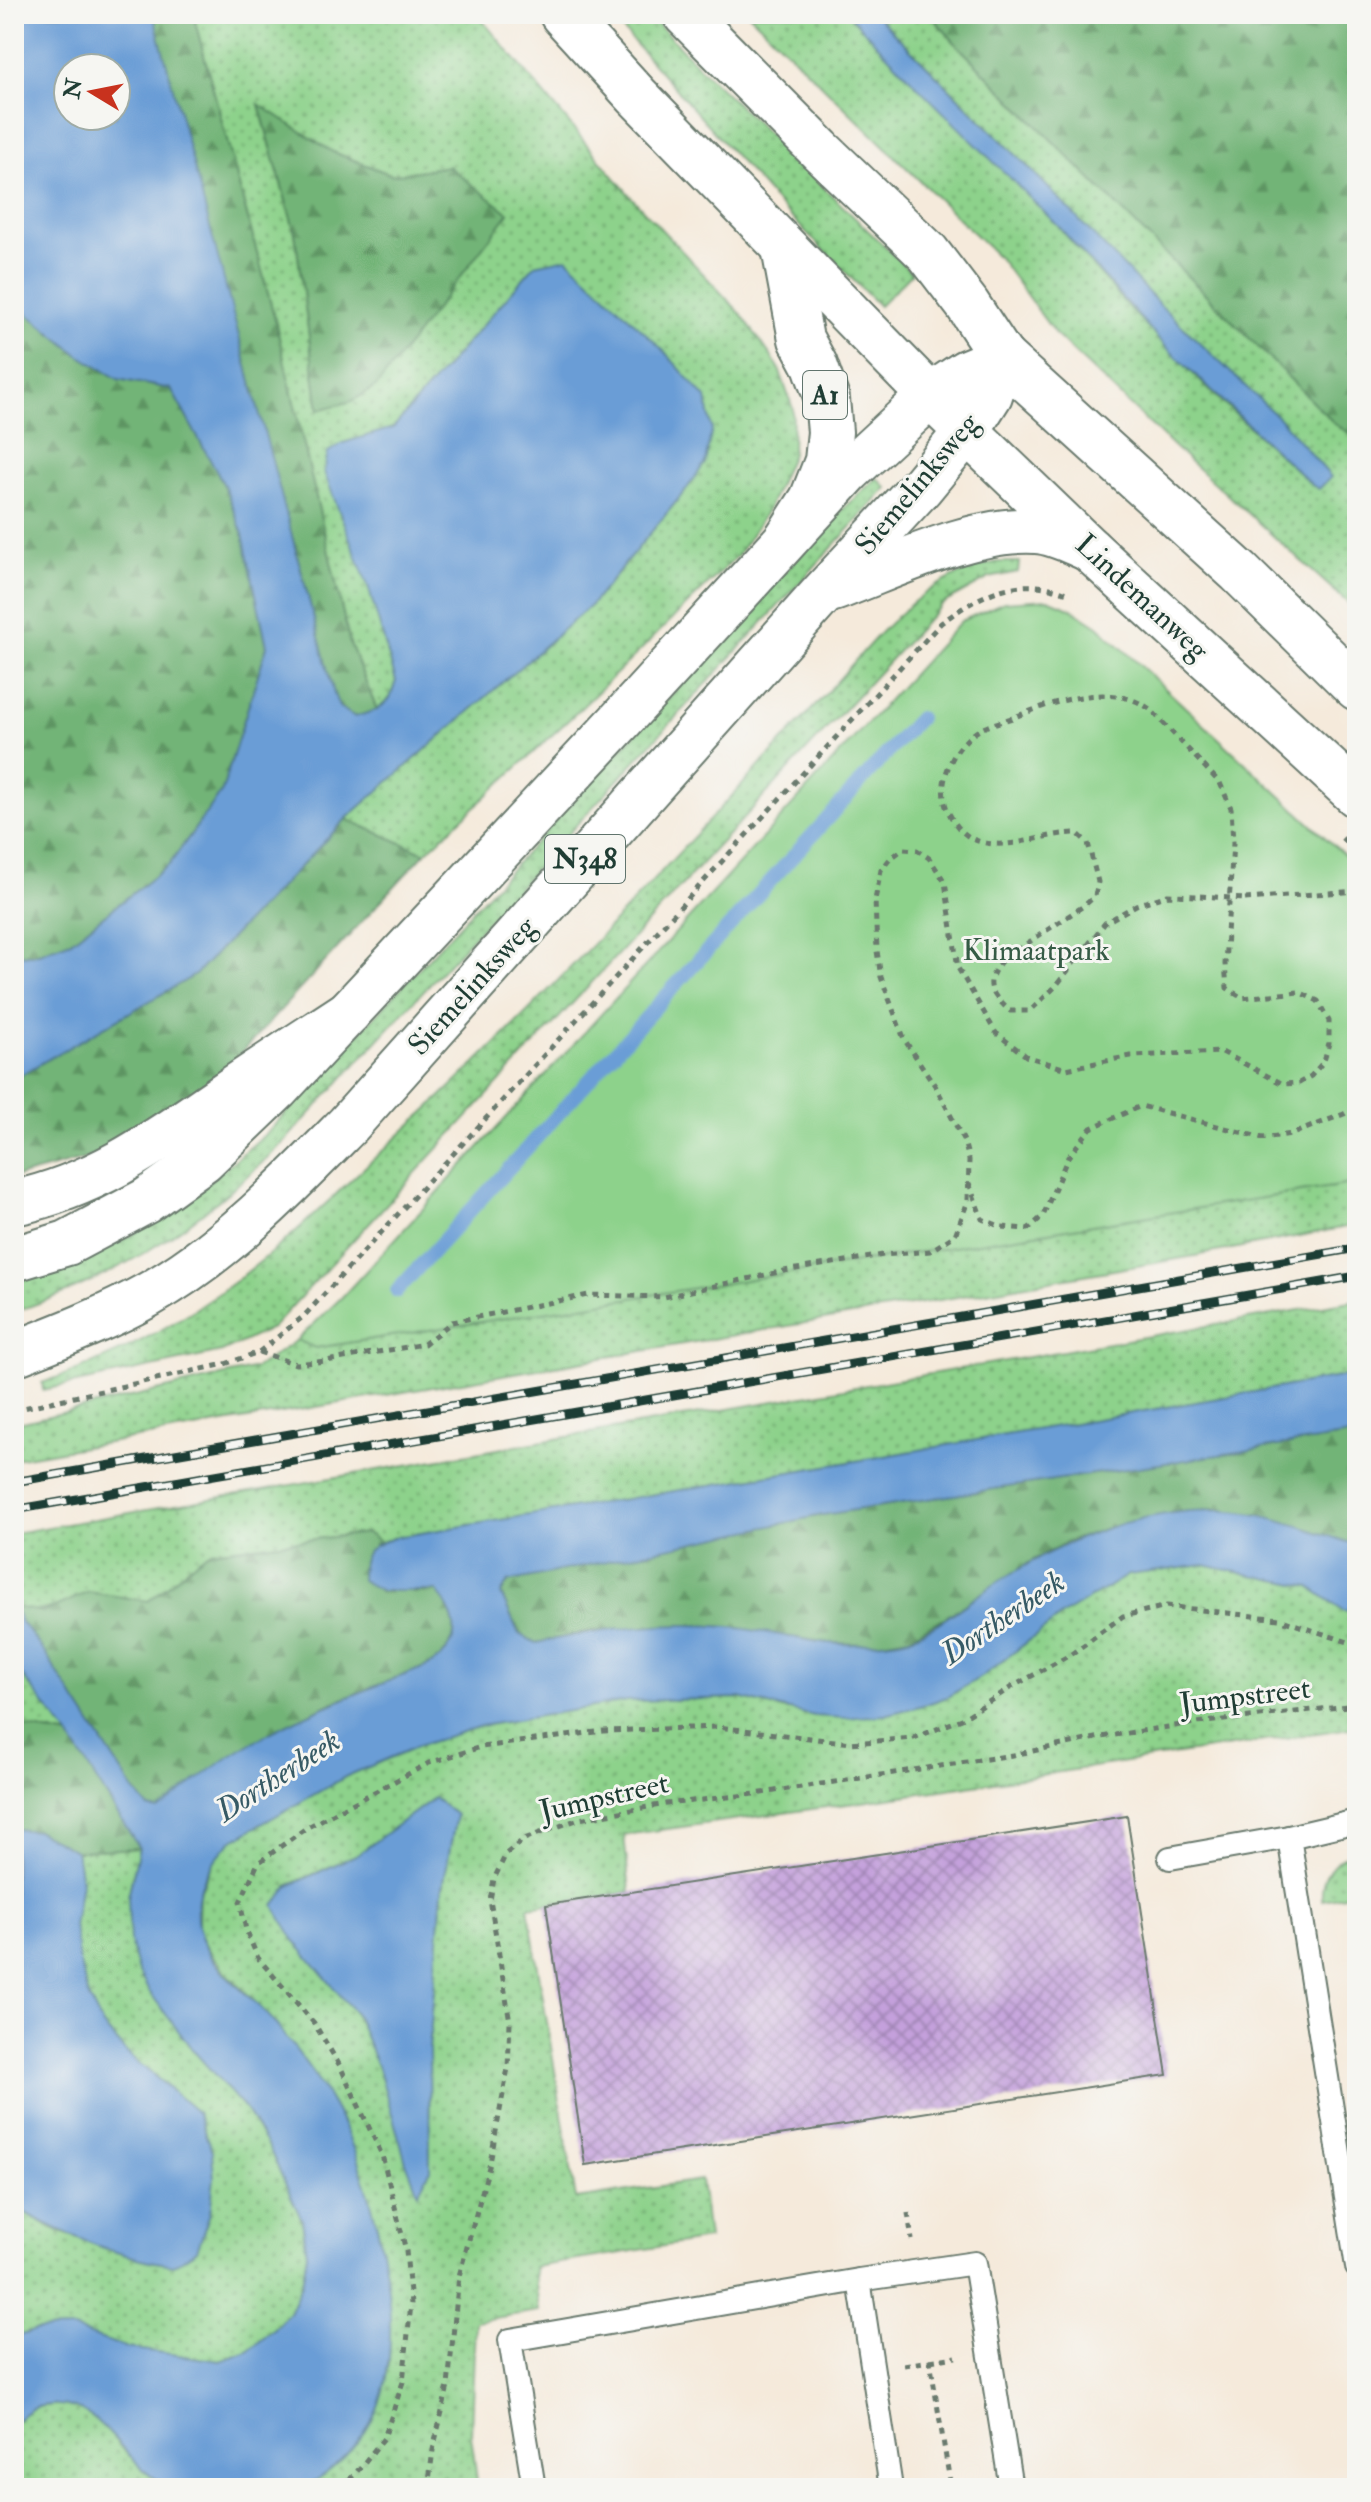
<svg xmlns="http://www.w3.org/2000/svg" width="1371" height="2502" font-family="'IM FELL Double Pica',serif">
<defs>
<pattern id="grass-dots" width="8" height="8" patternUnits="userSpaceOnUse" patternTransform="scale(2)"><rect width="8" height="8" fill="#8dd28b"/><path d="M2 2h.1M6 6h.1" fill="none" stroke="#73ac72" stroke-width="1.8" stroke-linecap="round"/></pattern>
<pattern id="forest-firs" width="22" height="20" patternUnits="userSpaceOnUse" patternTransform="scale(2)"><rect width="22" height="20" fill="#72b477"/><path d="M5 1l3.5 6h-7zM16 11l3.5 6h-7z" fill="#5d9462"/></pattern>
<pattern id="building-cross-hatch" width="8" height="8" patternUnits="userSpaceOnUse" patternTransform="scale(2)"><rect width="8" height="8" fill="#c4a0dc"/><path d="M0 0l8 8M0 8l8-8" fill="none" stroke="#9f84b3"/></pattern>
</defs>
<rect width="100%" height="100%" fill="#f6f6f2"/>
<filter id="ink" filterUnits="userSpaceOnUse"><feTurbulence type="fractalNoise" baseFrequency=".0125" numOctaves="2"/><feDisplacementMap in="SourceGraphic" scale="16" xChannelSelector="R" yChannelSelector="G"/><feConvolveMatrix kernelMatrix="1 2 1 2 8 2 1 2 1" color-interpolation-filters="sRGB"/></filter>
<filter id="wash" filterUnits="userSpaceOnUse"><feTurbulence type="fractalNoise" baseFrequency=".006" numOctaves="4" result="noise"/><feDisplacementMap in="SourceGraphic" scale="32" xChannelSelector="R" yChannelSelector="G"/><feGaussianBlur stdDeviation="1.8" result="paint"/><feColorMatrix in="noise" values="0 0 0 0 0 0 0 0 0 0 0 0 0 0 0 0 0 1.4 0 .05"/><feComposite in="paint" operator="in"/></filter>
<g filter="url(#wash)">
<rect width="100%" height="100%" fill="#f5eadb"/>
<g fill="url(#grass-dots)" stroke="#568860" stroke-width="2" fill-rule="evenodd">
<path d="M193,14H477L632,198L741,314L778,366L793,409L792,454L768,509L738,555L577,712L425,853L346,819L591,605L686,490L705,463L535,265L393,428L343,443L368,586L396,681L390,698L377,710L350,644L274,316ZM259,105L333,152L392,175L448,166L319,409L295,233Z"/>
<polygon points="609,14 648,14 702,70 912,273 879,306 778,204"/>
<polygon points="749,14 848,14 1059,227 1127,306 1211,392 1312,485 1330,476 1283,423 1160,305 1040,179 875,14 930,14 958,46 1335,424 1357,438 1357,611 1174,447 1056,335 1000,259"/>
<path d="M877,478L887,488L283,1143C198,1225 126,1274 14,1312V1283C48,1272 81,1262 113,1245C171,1216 220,1173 269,1131L846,506Z"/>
<path d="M997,562H1019L1018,572L989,578L942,604L272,1328L222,1352L43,1390L42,1383C109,1360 177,1325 234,1282C286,1244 331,1198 378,1155C508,1038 623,913 742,785C769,756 797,726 824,696C877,638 916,579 997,562Z"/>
<polygon points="1357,1183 1357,1225 1195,1256 14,1459 14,1424 256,1368 297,1340 316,1348"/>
<path d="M1357,1300V1374L856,1461L397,1537L380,1542L367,1533L211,1551C187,1565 171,1586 148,1601C120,1598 91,1600 64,1605C42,1609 36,1615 14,1606V1533Z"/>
<path d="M1204,1565L1310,1587L1343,1610L1357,1613V1727L862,1802L624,1835L630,1892L528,1907L576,2199L701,2180L708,2239L534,2267L539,2311L475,2321L471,2435L478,2488H297L307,2484L389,2366L390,2321L384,2265L274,2021L226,1972L208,1949L201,1936L198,1925L199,1894L218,1853L233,1840L347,1776L418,1746L481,1726L627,1701L740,1698L785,1710L885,1715L927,1704L947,1697L984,1675L1064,1614L1128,1575ZM434,1798L456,1815L442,1892L429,2049L430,2171L418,2192C401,2152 393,2109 378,2069C355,2005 319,1946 287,1886L358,1854Z"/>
<polygon points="14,1665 69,1736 14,1725"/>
<polygon points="139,1848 128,1897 192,2049 246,2110 270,2150 302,2220 307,2253 302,2284 289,2313 272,2331 248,2351 220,2361 127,2348 73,2329 38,2330 14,2337 14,2207 62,2233 174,2265 197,2249 210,2213 212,2152 197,2112 127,2053 103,2026 89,1998 79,1961 74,1925 81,1882 76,1851"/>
<path d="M1357,1851V1940L1350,1895L1322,1900C1320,1874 1333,1859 1357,1851Z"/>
<polygon points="62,2404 86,2411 103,2425 122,2449 149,2475 172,2488 14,2488 14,2423 28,2408"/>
</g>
<g fill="url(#forest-firs)" stroke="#487856" stroke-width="2">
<polygon points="152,14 193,14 274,316 350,644 377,710 355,717 339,707 334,694"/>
<polygon points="930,14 1357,14 1357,438 1335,424 958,46"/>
<polygon points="259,104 333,152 392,175 448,166 509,213 377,386 352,401 319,410 295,233"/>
<polygon points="14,303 79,355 118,379 171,389 224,485 243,534 267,646 222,791 169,865 71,941 36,954 14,955"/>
<polygon points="346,819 425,853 232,1063 171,1116 91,1157 14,1178 14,1075 22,1074 195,975"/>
<polygon points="1357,1434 1357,1545 1259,1515 1212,1509 1110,1527 1065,1543 1033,1560 944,1618 909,1637 869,1644 829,1643 730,1627 684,1625 591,1631 536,1643 519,1634 501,1594 508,1582 516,1579 822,1515"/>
<path d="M367,1533L380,1542L374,1544L413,1593L438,1590C458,1621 464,1643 430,1665L332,1703L283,1726L158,1810L149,1808L135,1792L40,1646L21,1622L14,1607L43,1612L89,1592L148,1601C171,1586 187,1565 211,1551Z"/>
<polygon points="14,1725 69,1736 139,1848 76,1851 38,1831 14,1829"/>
</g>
<polygon fill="#8dd28b" stroke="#568860" stroke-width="2" points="1048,599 1070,608 1098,626 1357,867 1357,1183 315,1348 297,1340 341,1298 421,1211 961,621 1004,602"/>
<g fill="#6b9dd6" stroke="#456d85" stroke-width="2" fill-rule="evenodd">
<path d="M14,14H152L155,20L334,694L339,707L355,717L377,710L390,699L396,681L368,586L324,472L328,452L343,443L393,428L535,265L567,258L662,349L706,398L712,429L705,463L686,490L591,605L346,819L195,975L22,1074L14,1075V955L36,954L71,941L169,865L222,791L267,646L243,534L224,485L171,389L118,379L79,355L14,303ZM68,68H116V116H68Z"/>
<polygon points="848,14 875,14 1040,179 1160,305 1283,422 1331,477 1319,489 1312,485 1166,347 1059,227 920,89"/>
<path d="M1357,1374V1434L822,1515L508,1582L501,1594L519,1634L536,1643C599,1630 663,1621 728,1627C776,1631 824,1649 872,1643C884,1642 897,1641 908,1638C939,1628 973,1597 1001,1580C1076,1533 1168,1497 1259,1515C1292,1522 1324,1535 1357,1545V1613L1343,1610L1310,1587L1204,1565L1128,1575L1064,1614L984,1675L947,1697L927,1704L885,1715L844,1718L814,1716L740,1698L627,1701L481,1726L418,1746L347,1776L233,1840C210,1861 192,1892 198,1925C205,1967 250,1993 275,2023C301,2055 328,2092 345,2129C379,2205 412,2344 371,2422C359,2445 323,2484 296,2488C273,2491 247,2488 224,2488C208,2488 184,2492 170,2487C122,2468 107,2401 50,2405C33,2406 26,2411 14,2423V2337L38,2330L73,2329L127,2348L220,2361L248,2351L272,2331L289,2313L302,2284L307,2253L302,2220L270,2150L246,2110L192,2049L148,1990L137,1969L130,1941L128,1897L139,1848L69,1736L14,1665V1607L21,1622L40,1646L135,1792L149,1808L158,1810C185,1791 210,1768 238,1751C298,1714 365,1691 430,1665C464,1643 459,1621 437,1591H381L361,1580C361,1550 371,1545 397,1537L856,1461Z"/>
<polygon points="434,1798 456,1815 442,1892 429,2049 430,2171 418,2193 406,2162 379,2070 356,2014 297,1944 274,1906 287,1887 358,1854"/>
<path d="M14,1829L38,1831L76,1851L81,1882L74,1925L79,1961L89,1998L103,2026L127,2053L197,2112L212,2152L214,2178L210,2213L197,2250L174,2265C117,2258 64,2234 14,2207Z"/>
</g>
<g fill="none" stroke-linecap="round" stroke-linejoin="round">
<polyline stroke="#6b9dd6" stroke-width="14" points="397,1291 919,718"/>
</g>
<g id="blocks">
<polygon fill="url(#building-cross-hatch)" points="1127,1816 1167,2075 585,2165 546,1905"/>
</g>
</g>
<g filter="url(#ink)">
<use href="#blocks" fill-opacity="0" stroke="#6a7a6e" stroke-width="2"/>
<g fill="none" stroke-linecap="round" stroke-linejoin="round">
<defs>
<g id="service">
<polyline points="1357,1821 1289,1837 1357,2267"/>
<polyline points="1170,1858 1289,1837"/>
<polyline points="534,2488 510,2340 859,2280"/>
<polyline points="891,2488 859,2280 975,2263 1011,2488"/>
</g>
<g id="minor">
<polyline points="1002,357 1239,572 1357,688"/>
<polyline points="930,396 1089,549 1357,795"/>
</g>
<g id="primary">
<path d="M833,589C893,567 972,527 1036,531C1055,532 1072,542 1089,549"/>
<polyline points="14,1259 67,1243 146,1201 203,1160 277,1089 621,720 849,471 930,396 966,372 1002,357"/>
<path d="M14,1354C60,1336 105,1319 148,1295C225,1252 287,1187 348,1125L823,593L921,487L967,431L990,395L1002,357"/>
</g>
<g id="motorway">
<polyline points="562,14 637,96 930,396"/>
<polyline points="685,14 820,150 928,253 967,304 1002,357"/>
<polyline points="784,248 801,339 815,365 827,399 830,432 827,461 812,499 787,538"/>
<path d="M14,1203C98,1185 157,1141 225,1094C266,1066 308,1039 349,1012"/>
</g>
</defs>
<use href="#service" stroke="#6a7a6e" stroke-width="26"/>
<use href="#minor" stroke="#6a7a6e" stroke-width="48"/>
<use href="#primary" stroke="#6a7a6e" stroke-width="48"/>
<use href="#motorway" stroke="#6a7a6e" stroke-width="48"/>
<g stroke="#6a7a6e" stroke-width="5" stroke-dasharray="6 6" stroke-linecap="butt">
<polyline points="1342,838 1357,852"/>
<polyline points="1245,899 1357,891"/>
<polyline points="969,1183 982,1219 1002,1227 1028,1229 1043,1216 1068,1157 1091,1128 1141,1106 1263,1138 1292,1134 1344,1114 1357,1106"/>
<path d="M259,1352L296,1364L326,1361L424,1344L452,1322L518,1309L588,1295L664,1297L784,1271L883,1255L930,1251L955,1235L968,1201L969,1160L964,1141L936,1087L904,1039L881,977L877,951L875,900L881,870L890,859L903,849L917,850L929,858L945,882L958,968L996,1033L1026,1056L1066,1069L1131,1056L1222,1052L1283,1084L1299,1083L1311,1076L1324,1061L1329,1043V1021L1318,1001L1299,992L1242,998L1227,988L1225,964L1233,843L1231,808L1220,783L1151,710C1112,680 1053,702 1012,718C1002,721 992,724 983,728C954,742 932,786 950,815C957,828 966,838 981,842C1012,850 1045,833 1077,833L1088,843L1098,882L1095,896L1085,905L1002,960C983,984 990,993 1010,1011H1030L1055,987L1105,923L1136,905L1168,895L1200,896"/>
<path d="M14,1410L225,1364L259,1352L304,1316L377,1237L941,623C982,593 1019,574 1070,594"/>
<polyline points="908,2213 912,2240"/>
<polyline points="930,2361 956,2357"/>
<polyline points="904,2365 930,2361 951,2488"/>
<polyline points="340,2488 355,2474 384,2438 403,2382 411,2304 406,2251 382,2155 340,2066 314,2023 258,1958 246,1930 240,1902 258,1863 306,1828 429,1763 481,1747 604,1731 718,1727 851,1743 914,1738 962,1719 1010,1688 1070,1655 1123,1616 1167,1606 1279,1619 1357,1645"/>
<polyline points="428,2488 433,2450 448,2386 459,2276 490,2163 508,2068 510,2022 490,1900 494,1879 506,1854 524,1839 579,1819 666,1804 755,1794 1013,1755 1101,1737 1188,1724 1357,1705"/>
</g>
<use href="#service" stroke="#fff" stroke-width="22"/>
<use href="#minor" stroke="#fff" stroke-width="44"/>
<use href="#primary" stroke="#fff" stroke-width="44"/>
<use href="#motorway" stroke="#fff" stroke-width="44"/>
<defs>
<g id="rail">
<polyline points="14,1482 1357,1248"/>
<polyline points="14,1510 1357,1276"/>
</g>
</defs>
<use href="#rail" stroke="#1f3d34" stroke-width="9"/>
<use href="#rail" stroke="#f6f6f2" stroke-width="6" stroke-dasharray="18" stroke-linecap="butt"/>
<polyline stroke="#6a7a6e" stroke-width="5" stroke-dasharray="6 6" stroke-linecap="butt" points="1200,896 1245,899"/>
</g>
</g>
<g text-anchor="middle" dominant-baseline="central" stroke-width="6" stroke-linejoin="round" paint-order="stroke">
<g fill="#f6f6f2" stroke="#60746d" stroke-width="2">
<rect x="803" y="371" width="44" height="48" rx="6"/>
<rect x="545" y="835" width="80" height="48" rx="6"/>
</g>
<g font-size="28" font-weight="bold" fill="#1f3d34">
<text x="825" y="395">A1</text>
<text x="585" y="859">N348</text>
</g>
<g font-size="30" fill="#1f3d34" stroke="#f6f6f2">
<text transform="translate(917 484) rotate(-50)">Siemelinksweg</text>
<text transform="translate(1142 597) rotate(43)">Lindemanweg</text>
<text transform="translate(472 986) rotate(-48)">Siemelinksweg</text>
<text transform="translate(1245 1696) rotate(-7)">Jumpstreet</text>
<text transform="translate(604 1797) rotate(-13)">Jumpstreet</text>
</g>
<g font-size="30" fill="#355b45" stroke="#f6f6f2">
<text x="1036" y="950">Klimaatpark</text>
</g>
<g font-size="32" font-style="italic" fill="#365a65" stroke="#f6f6f2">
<text transform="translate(1003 1618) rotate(-34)">Dortherbeek</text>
<text transform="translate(278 1776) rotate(-33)">Dortherbeek</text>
</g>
</g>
<rect width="1371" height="2502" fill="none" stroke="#f6f6f2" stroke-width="48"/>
<g transform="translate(92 92) rotate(280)"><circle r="38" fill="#f6f6f2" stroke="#a0aca6" stroke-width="2"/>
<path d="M0-6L14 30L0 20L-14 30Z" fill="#c8321e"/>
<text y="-12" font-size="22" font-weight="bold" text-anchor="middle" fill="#1f3d34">N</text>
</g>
</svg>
